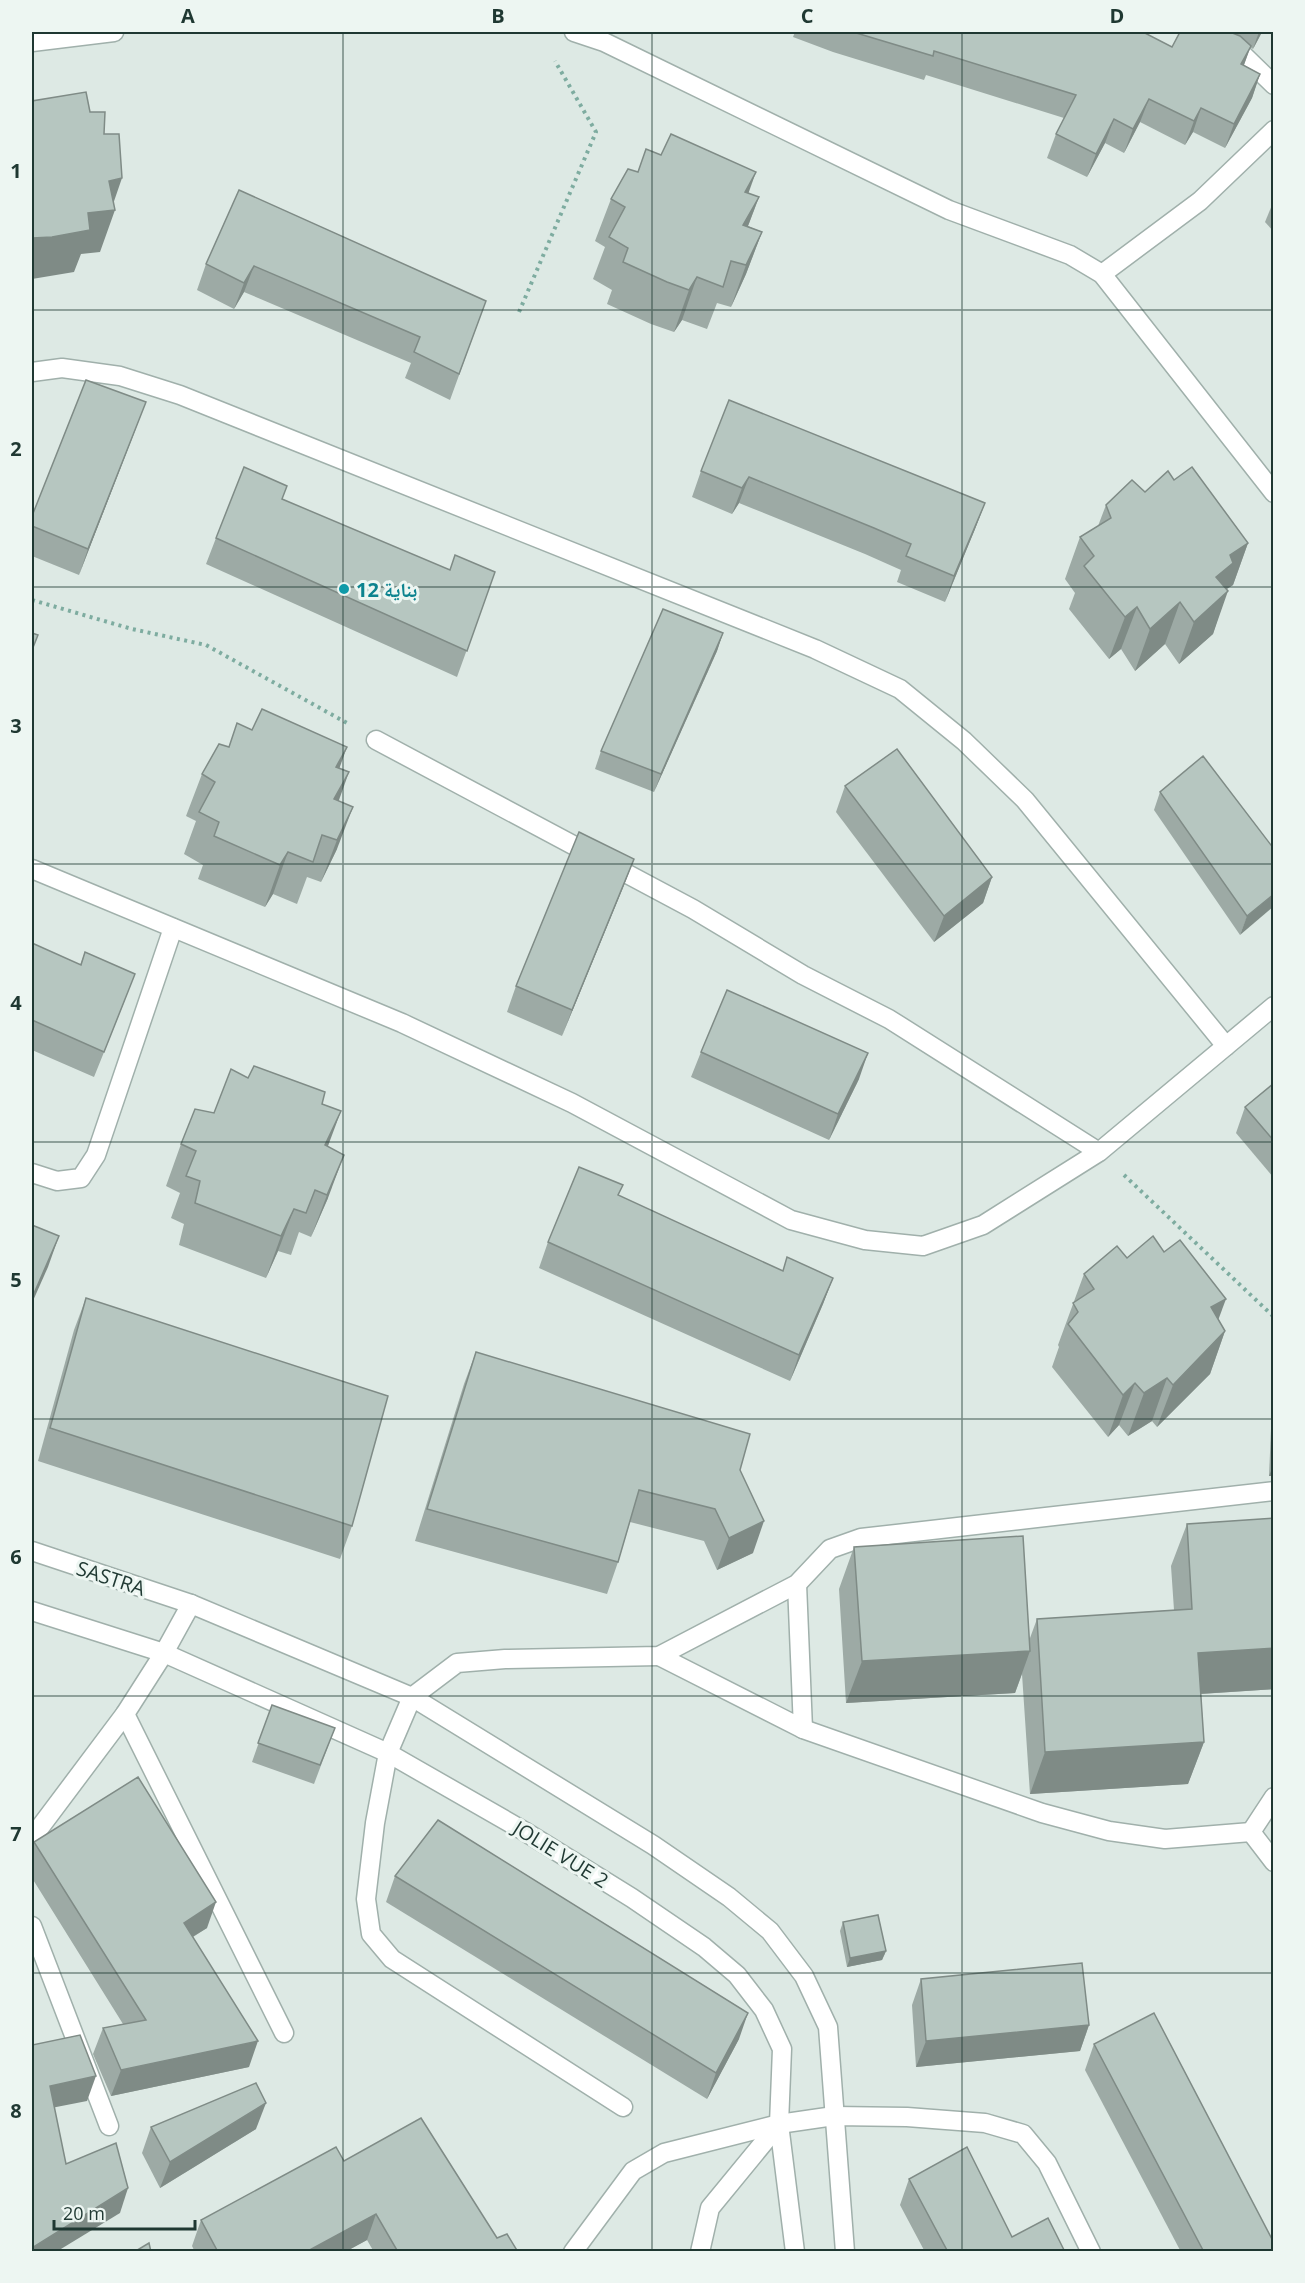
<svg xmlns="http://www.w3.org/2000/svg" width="1305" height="2283" font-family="'Open Sans','Noto Naskh Arabic',sans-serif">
<rect width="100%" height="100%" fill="#dde9e4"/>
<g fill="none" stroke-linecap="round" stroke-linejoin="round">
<defs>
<g id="minor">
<polyline points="574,32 604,42 949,210 1070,255 1102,274 1274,493"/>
<polyline points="1194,32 1238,50 1274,85"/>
<polyline points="32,42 114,32"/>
<polyline points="1102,274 1200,201 1274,130"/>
<polyline points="32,372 62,368 120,376 180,395 815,649 900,689 964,741 1025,800 1226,1046"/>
<polyline points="376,740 693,909 803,975 889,1019 1099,1152"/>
<polyline points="32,869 402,1023 572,1103 791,1220 865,1240 923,1246 983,1225 1099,1152 1274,1006"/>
<polyline points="32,1173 57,1181 81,1178 96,1155 173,928"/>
<polyline points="32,1551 191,1604 412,1697 653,1845 729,1897 770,1931 804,1976 828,2027 845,2252"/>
<polyline points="32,1611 164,1653 388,1753 524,1831 632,1898 704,1947 737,1975 764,2010 782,2049 779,2124 795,2252"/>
<polyline points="659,1656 803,1729 797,1584"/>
<polyline points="125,1714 284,2033"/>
<polyline points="803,1729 1042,1813 1109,1831 1165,1839 1251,1832"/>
<polyline points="1251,1832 1274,1797"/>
<polyline points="1251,1832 1274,1862"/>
<polyline points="32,1838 125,1714 164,1653 191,1604"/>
<polyline points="32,1926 109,2126"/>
<polyline points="623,2107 392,1959 371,1934 366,1899 375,1823 388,1753 412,1697 457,1663 505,1659 659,1656 797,1584 830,1549 861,1538 1274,1491"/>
<polyline points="573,2252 633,2171 664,2153 779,2124 834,2116 907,2117 985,2123 1023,2134 1047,2163 1091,2252"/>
<polyline points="700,2252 710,2208 779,2124"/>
</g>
</defs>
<use href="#minor" stroke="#a0b0ab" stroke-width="21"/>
<g stroke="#7eaca0" stroke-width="4" stroke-dasharray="3 4.5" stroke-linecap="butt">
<polyline points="519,312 596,132 555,61"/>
<polyline points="32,600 132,629 206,645 347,723"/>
<polyline points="1124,1175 1274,1317"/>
</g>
<use href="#minor" stroke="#fff" stroke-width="18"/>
</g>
<g fill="#9daaa5">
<polygon points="795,32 1143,32 1172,47 1180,32 1262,32 1253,49 1250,47 1244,65 1260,74 1252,98 1225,148 1193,132 1185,145 1140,122 1124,153 1105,143 1087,177 1047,158 1056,134 1064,118 926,75 924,80 833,52 793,37"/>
<polygon points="638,172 748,194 759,197 748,226 762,232 746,274 731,307 717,303 707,329 682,320 674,332 651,324 607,304 612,290 593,279 605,247 595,241 611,199"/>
<polygon points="239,190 486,301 450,400 405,378 411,363 244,292 234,309 197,290 206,264"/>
<polygon points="1274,200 1274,232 1265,222"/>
<polygon points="136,428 79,575 32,556 32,516"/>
<polygon points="701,471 985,503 975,529 945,602 897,582 901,570 865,554 739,503 732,514 692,497"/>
<polygon points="1174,480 1248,543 1233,585 1227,589 1213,634 1179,664 1165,644 1135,671 1121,649 1109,659 1069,609 1075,593 1065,579 1080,537 1098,526 1106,505 1145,492"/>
<polygon points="216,538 449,570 495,572 457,677 206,564"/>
<polygon points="723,633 717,651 654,792 595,769 601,751"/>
<polygon points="228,747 339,769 337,849 321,882 307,877 297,904 273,894 265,907 198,879 203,865 184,854 196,821 186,816 202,774"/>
<polygon points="845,786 992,877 983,903 934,942 836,812"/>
<polygon points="1160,792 1274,849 1240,935 1154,810"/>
<polygon points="634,859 624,885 562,1036 507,1012 516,986"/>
<polygon points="32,943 80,965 85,952 125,1000 94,1077 32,1050"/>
<polygon points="701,1052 859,1079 829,1140 691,1077"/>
<polygon points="1274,1083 1274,1178 1236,1133 1245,1107"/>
<polygon points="322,1104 328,1147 328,1198 311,1237 299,1232 291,1255 278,1251 266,1278 179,1245 184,1224 171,1218 180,1193 166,1186 181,1144 214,1113"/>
<polygon points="619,1196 782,1271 833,1278 823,1304 790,1381 539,1268 548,1242"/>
<polygon points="1164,1252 1218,1319 1225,1331 1210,1374 1157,1427 1152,1421 1128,1436 1119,1425 1108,1437 1052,1367 1059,1347 1058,1345 1084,1274 1127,1258"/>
<polygon points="86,1298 352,1526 340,1559 38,1461 74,1330"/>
<polygon points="476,1352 740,1470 753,1553 717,1570 704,1541 630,1522 618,1562 607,1594 415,1541 464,1384"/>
<polygon points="1274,1420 1274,1476 1269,1476 1271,1429"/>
<polygon points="1274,1518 1274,1689 1201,1694 1204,1742 1188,1784 1030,1794 1022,1674 1015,1693 846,1703 839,1589 854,1547 1030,1638 1037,1619 1174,1610 1171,1566 1187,1524"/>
<polygon points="272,1705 335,1728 314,1784 252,1762"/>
<polygon points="34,1842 207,1928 193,1937 249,2067 111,2096 93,2054 103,2028 123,2024 32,1878 32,1850"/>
<polygon points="395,1876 739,2039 707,2099 386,1902"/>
<polygon points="843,1922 886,1951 882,1960 847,1967 840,1931"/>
<polygon points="921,1979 1089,2025 1080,2051 916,2067 912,2005"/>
<polygon points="1094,2044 1274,2252 1181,2252 1085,2070"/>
<polygon points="151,2127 256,2129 160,2188 142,2153"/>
<polygon points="344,2161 497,2238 518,2252 374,2252 367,2240 345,2252 195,2252 192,2246 201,2220"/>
<polygon points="909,2179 1012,2237 1065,2252 925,2252 900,2205"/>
</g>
<g fill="#7f8b86">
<polygon points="1259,32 1262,32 1253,49"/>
<polygon points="1251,46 1242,70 1241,64"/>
<polygon points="1260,74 1252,98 1225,148 1234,124"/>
<polygon points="1149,99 1140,122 1124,153 1133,129"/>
<polygon points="1201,108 1193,132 1185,145 1194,121"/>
<polygon points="1114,119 1105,143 1087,177 1096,154"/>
<polygon points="756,172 741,214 745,192"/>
<polygon points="122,178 111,210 115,210 100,252 81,254 74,272 32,279 32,238 88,213 109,181"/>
<polygon points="759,197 743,239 743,225"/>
<polygon points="762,232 746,274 731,307 746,265"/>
<polygon points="254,266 244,292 234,309 244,283"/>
<polygon points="697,277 682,320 674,332 689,290"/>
<polygon points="146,402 136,428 79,575 88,549"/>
<polygon points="749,477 739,503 732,514 742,488"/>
<polygon points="985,503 975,529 945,602 954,576"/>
<polygon points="1248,543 1233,585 1223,591 1228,591 1213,634 1179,664 1194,622 1216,577 1230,555"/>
<polygon points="1180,602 1165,644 1135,671 1150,629"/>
<polygon points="1137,607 1121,649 1109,659 1125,617"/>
<polygon points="723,633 717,651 654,792 661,774"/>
<polygon points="347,747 332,789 336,767"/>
<polygon points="349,772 334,814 334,799"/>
<polygon points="353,807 337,849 321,882 337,840"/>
<polygon points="288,852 273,894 265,907 280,865"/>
<polygon points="634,859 624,885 562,1036 572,1010"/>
<polygon points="992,877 983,903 934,942 944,916"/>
<polygon points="1274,894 1274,906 1240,935 1247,916"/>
<polygon points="868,1053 859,1079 829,1140 838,1114"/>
<polygon points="341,1111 325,1154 325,1145"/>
<polygon points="344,1155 328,1198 311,1237 327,1195"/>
<polygon points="294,1209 278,1251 266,1278 281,1236"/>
<polygon points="59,1236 48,1267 32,1303 32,1298"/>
<polygon points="833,1278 823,1304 790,1381 799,1355"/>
<polygon points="1226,1299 1210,1342 1211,1307"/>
<polygon points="1225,1331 1210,1374 1157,1427 1173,1385"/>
<polygon points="1167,1378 1152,1421 1128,1436 1144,1393"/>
<polygon points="1135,1383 1119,1425 1108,1437 1123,1395"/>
<polygon points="1273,1466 1274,1466 1274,1476 1269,1476"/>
<polygon points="764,1521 753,1553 717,1570 729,1538"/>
<polygon points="1274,1648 1274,1689 1183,1695 1198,1653"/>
<polygon points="1030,1651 1015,1693 846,1703 862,1661"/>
<polygon points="1204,1742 1188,1784 1030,1794 1045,1752"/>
<polygon points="216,1902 207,1928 174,1948 184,1923"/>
<polygon points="886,1951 882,1960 847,1967 850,1958"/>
<polygon points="748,2013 739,2039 707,2099 716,2073"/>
<polygon points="1089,2025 1080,2051 916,2067 926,2041"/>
<polygon points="258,2041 249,2067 111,2096 121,2070"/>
<polygon points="96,2076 87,2101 41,2110 50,2086"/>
<polygon points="266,2103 256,2129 160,2188 170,2162"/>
<polygon points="128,2188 120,2213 56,2252 32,2252 32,2248"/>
<polygon points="376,2214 367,2240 345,2252 306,2252"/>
</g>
<g fill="#b6c6c0" stroke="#7f8b86" stroke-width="1.5">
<polygon points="853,32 1143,32 1172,47 1180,32 1230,32 1240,36 1251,46 1241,64 1260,74 1234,124 1201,108 1194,121 1149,99 1133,129 1114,119 1096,154 1056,134 1076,95 934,51 933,56"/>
<polygon points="86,92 90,112 105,112 104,134 119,134 122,178 109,181 115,210 88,213 90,230 52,237 32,238 32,101"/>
<polygon points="671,134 756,172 745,192 759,197 743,225 762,232 746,265 731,261 723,287 697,277 689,290 667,282 623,262 628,248 609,237 625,207 611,199 628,169 638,172 646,149 661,155"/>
<polygon points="239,190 486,301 459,374 414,352 420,337 254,266 244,283 206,264"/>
<polygon points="86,380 146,402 88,549 32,526 32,516"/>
<polygon points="729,400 985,503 954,576 906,556 911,544 874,528 749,477 742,488 701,471"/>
<polygon points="244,467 287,486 282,499 450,570 455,555 495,572 467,651 216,538"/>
<polygon points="1192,467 1248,543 1230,555 1233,563 1216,577 1228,591 1194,622 1180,602 1150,629 1137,607 1125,617 1084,566 1094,556 1080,537 1111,518 1106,505 1132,480 1145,492 1168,471 1174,480"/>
<polygon points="663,609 723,633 661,774 601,751"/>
<polygon points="32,633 38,635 32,650"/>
<polygon points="262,709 347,747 336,767 349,772 334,799 353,807 337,840 322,835 313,862 288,852 280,865 214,836 219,822 199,812 215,782 202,774 219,744 229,747 237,723 252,730"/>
<polygon points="897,749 992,877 944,916 845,786"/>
<polygon points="1203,756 1274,849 1274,894 1247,916 1160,792"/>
<polygon points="579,832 634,859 572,1010 516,986"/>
<polygon points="32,943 81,965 85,952 135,974 104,1052 32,1020"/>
<polygon points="727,990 868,1053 838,1114 701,1052"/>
<polygon points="254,1066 325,1092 322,1104 341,1111 325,1145 344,1155 327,1195 315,1190 306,1213 294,1209 281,1236 195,1203 200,1181 186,1176 196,1151 181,1144 195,1109 214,1113 231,1069 248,1078"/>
<polygon points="1274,1083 1274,1141 1245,1107"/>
<polygon points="579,1167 623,1185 618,1195 783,1271 787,1257 833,1278 799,1355 548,1242"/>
<polygon points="32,1225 59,1236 32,1298"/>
<polygon points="1153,1236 1164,1252 1180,1240 1226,1299 1211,1307 1225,1331 1173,1385 1167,1378 1144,1393 1135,1383 1123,1395 1068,1324 1078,1312 1073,1303 1094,1289 1084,1274 1117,1246 1127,1258"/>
<polygon points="86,1298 388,1396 352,1526 50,1428"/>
<polygon points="476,1352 750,1434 740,1470 764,1521 729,1538 715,1509 639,1490 618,1562 427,1509"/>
<polygon points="1274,1434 1274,1466 1273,1466"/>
<polygon points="1274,1518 1274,1648 1198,1653 1204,1742 1045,1752 1037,1619 1192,1609 1187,1524"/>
<polygon points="1023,1536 1030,1651 862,1661 854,1547"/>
<polygon points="272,1705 335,1728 320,1765 258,1743"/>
<polygon points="138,1777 216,1902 184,1923 258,2041 121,2070 103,2028 146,2020 34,1842"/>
<polygon points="438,1820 748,2013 716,2073 395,1876"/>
<polygon points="878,1915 886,1951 850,1958 843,1922"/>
<polygon points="1082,1963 1089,2025 926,2041 921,1979"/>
<polygon points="1154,2013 1274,2243 1274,2252 1204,2252 1094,2044"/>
<polygon points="80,2035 96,2076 50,2086 66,2164 116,2143 128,2188 32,2248 32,2045"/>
<polygon points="256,2083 266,2103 170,2162 151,2127"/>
<polygon points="421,2118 497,2238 507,2234 518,2252 398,2252 376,2214 306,2252 218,2252 201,2220 336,2147 344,2161"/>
<polygon points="967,2147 1012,2237 1048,2218 1065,2252 948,2252 909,2179"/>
<polygon points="149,2243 151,2252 134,2252"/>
</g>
<path fill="none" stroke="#1f3832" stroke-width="1.5" stroke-opacity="0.55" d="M343,32V2252M652,32V2252M962,32V2252M32,310H1274M32,587H1274M32,864H1274M32,1142H1274M32,1419H1274M32,1696H1274M32,1973H1274"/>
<circle fill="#0f9aa8" stroke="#edf6f2" stroke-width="2" cx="344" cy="589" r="6"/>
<g text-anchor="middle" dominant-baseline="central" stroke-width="6" stroke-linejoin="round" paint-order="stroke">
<g font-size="20" font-weight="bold" fill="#0d838f" stroke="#edf6f2" text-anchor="start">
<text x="356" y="589">بناية 12</text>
</g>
<g font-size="20" fill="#1f3832" stroke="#edf6f2">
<text transform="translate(111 1578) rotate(18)">SASTRA</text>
<text transform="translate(561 1854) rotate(32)">JOLIE VUE 2</text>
</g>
</g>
<rect width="1305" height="2283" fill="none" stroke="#edf6f2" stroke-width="66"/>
<path d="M54 2220v9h141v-9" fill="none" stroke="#1f3832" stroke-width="3"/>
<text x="63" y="2220" font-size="18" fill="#1f3832" stroke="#edf6f2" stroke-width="4.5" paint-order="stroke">20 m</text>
<rect x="33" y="33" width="1239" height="2217" fill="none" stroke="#1f3832" stroke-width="2"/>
<g font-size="20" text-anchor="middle" font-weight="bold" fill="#1f3832">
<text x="188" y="23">A</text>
<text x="498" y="23">B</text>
<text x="807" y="23">C</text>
<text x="1117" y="23">D</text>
<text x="16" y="178">1</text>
<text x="16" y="456">2</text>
<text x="16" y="733">3</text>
<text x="16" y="1010">4</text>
<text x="16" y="1287">5</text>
<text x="16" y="1564">6</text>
<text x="16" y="1841">7</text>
<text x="16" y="2118">8</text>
</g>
</svg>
